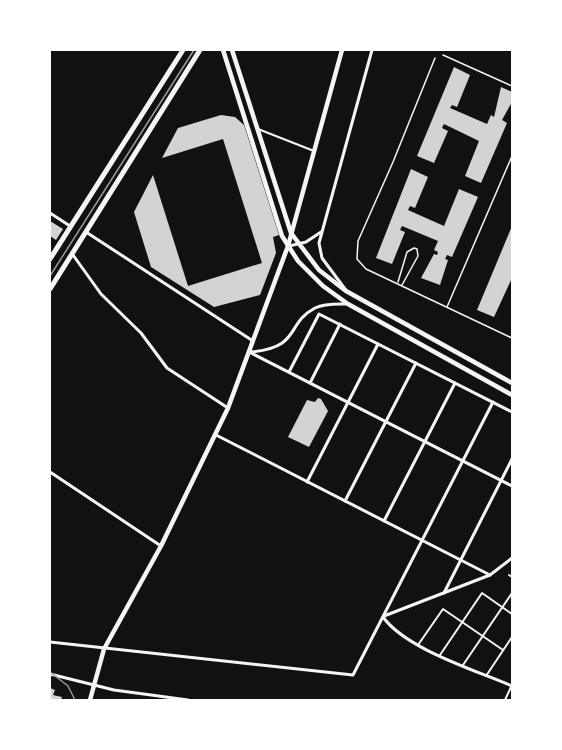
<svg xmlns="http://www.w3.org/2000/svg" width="562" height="750" font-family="'DM Sans',sans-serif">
<rect width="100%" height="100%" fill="#111"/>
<g fill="#d3d3d3">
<polygon points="454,67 470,75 457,107 452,105 450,108 487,124 491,115 494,117 501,87 512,92 512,102 502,120 507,123 481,183 465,176 479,141 444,124 442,128 448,131 434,163 417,156"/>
<polygon points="221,115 235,117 244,125 279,235 273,237 276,253 260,295 214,307 151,267 134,212 153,175 188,286 262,263 223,139 162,158 178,128"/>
<polygon points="411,169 428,177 415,208 410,206 408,210 444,226 459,189 478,197 452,257 447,255 445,259 448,260 440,285 421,278 434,254 437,255 438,252 434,250 438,241 402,226 400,230 405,232 392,264 376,258"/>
<polygon points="50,221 63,229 56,240 50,236"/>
<polygon points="512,226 512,278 494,317 477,310"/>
<polygon points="318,398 321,399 328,411 309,447 288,437 307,400 315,402"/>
<polygon points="50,688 55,690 53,695 62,697 61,700 50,700"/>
</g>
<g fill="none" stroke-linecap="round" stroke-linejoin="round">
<g stroke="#f5f5f5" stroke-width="1.5">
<polyline points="443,55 512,86"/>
<polyline points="435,58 393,162 358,241 357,259 366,269 512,338"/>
<polyline points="398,282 407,252 414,248 417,249 418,256 402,285"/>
<polyline points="447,307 512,156"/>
</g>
<g stroke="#f5f5f5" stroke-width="2">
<polyline points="258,129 314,151"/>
<polyline points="509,575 512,577"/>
<polyline points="418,645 443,609 503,650"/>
<polyline points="440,655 482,593 512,614"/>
<polyline points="463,665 512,593"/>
<polyline points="486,676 512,637"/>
<polyline points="505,700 511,687"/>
</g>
<g stroke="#f5f5f5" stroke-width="3">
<polyline points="50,213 70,226"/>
<polyline points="86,232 253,341"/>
<polyline points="289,246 306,242 321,232"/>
<polyline points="73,255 101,294 141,333 167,368 228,408"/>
<polyline points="345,289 322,258 319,243 372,50"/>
<polyline points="249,352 512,486"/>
<path d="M251,352C302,347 285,324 315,308C325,303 338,304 348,304"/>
<polyline points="289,372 319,314 512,412"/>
<polyline points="310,383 340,324"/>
<polyline points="216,435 490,575"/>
<polyline points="50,472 161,546"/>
<polyline points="307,482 378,344"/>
<polyline points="345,501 416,363"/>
<polyline points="384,521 455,383"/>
<polyline points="444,593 512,459"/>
<polyline points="384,616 490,575 512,558"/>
<path d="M383,617C406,649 475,670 512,686"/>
<polyline points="50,642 353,675 493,402"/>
<polyline points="50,674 114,690 188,700"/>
</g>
<g stroke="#f5f5f5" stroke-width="4.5">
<polyline points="223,50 282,236 298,261 323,286 348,304 512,395"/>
<polyline points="232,50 291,233 319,270 346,291 512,383"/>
<polyline points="90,700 104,649 161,546 228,408 288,246 342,50"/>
</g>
<g stroke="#f5f5f5" stroke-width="5">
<polyline points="50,259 183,50"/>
<polyline points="50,289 200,50"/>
</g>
<g stroke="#9a9a9a" stroke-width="1.5">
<polyline points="50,276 194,50"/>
<polyline points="50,672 68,686 75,700"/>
</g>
</g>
<rect width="562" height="750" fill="none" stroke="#ffffff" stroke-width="102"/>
</svg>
